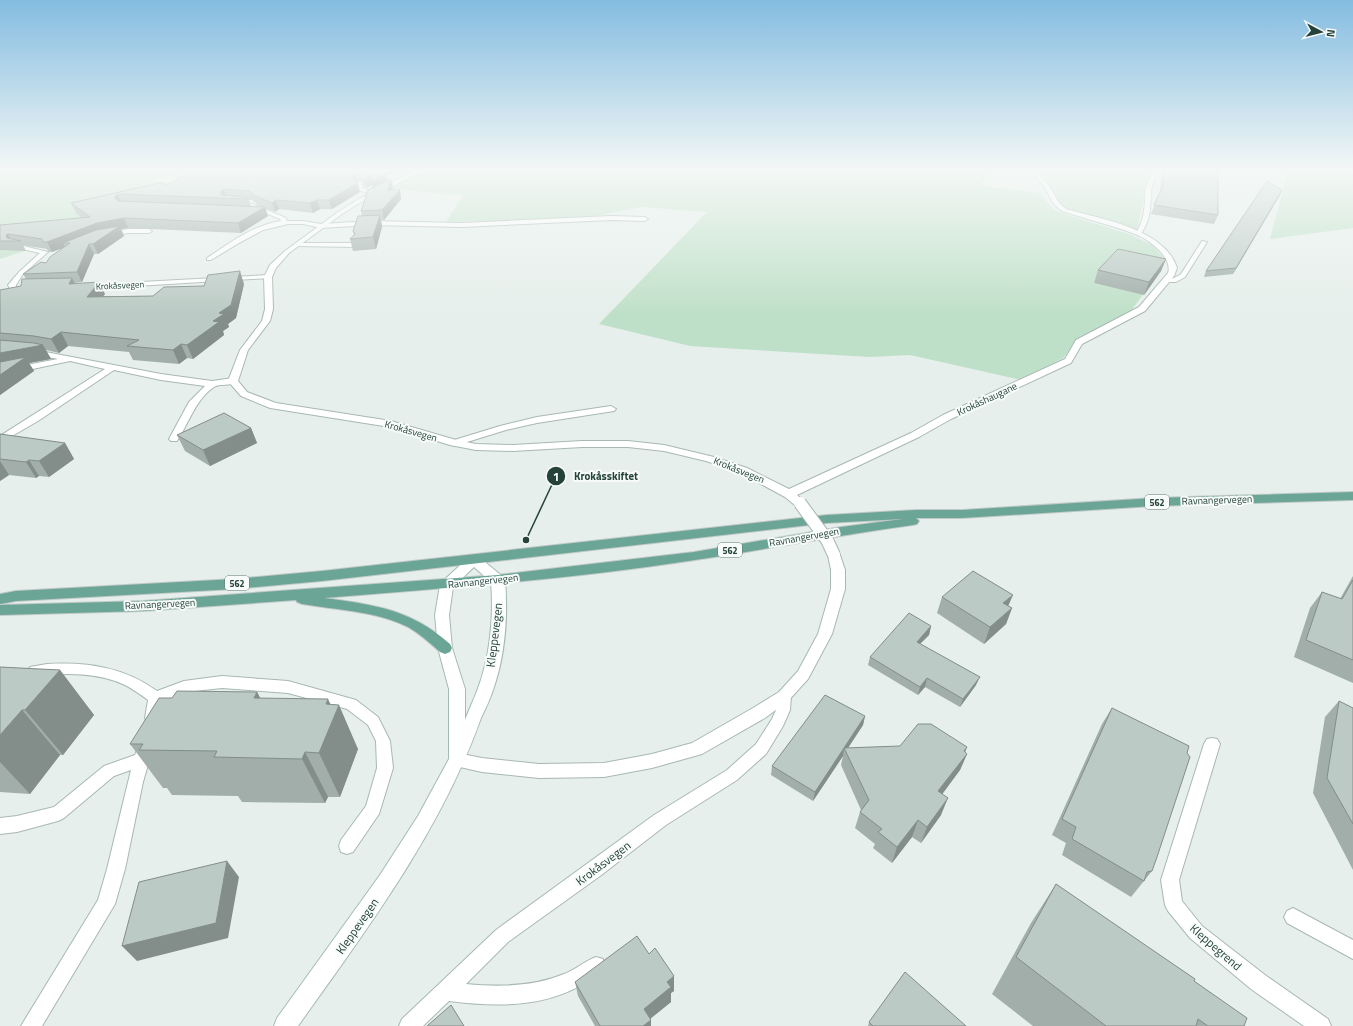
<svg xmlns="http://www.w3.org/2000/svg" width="1353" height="1026" font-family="'Titillium Web',sans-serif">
<rect width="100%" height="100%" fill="#e6efeb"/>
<g fill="#bfe0c8">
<polygon points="0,171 202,171 144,181 226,185 0,259"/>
<polygon points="424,171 990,171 981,184 991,187 1040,193 1053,209 1061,213 1129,234 1152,245 1164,259 1161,270 1128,315 1081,336 1063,358 1021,380 910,355 869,357 690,346 599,324 707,212 641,207 580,219 446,222 463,195 387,189"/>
<path d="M1040,171H1149L1137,230C1119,225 1070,217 1059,203C1051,194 1050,180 1040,171Z"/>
<polygon points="1288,171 1353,171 1353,228 1270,239"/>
</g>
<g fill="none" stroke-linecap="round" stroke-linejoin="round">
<defs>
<g id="lane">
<path d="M1152,171H1157C1155,178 1151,186 1151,192C1150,210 1151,218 1141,234L1139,235L1136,233C1144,220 1145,208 1145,193C1146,186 1150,178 1152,171Z"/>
<polygon points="358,182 362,182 362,188 375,193 375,195 358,190 356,187"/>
<path d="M235,200L255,205L286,218L287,221H303L321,224L370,221L462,223L611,216L645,217L648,219L645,221L611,220L462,227L370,225L321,228L303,224H288L263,230L239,243L211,260H207V258C230,243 253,225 281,221L280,219L251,207L233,203V201Z"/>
<polygon points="128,229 149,229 152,231 149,233 128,233 109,236 106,234"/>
<polygon points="1202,241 1207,242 1185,277 1176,282 1162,282 1162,280 1174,278 1181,274"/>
<polygon points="298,243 354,243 357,245 354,247 296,246 296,244"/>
<polygon points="15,244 48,252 23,274 16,285 16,287 28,287 29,289 25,291 11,291 8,285 19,272 40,253 13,247 12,246"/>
<polygon points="268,275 270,276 270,278 86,289 82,287 86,285"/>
<path d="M32,350H35L161,374L212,381L233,378L237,381C231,387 220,383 214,387C195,400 189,423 177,441H171L169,439L189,402L205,386L161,380L114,370L38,421L0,443V436L105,369L70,361L0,376V370L58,359L32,354L31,352Z"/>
<polygon points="611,406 616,409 614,411 537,423 506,430 454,446 449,443 451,441 500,426 537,417"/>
<path d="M47,664C88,662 123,667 157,691L184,681L222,676L288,681L356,700L378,717L390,741L393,768L379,814L353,852L347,854L341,852L339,846L341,840L366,806L377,768L376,741L368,725L347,709L288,693L222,688L185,692L162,702L157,722L152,724L147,722L145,718L148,700C141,695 133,689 125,685C97,672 64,673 35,676L30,675L28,671L30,667Z"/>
<path d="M784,690L789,692L791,696L790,710L783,726L766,754L737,780L666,825L600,876L508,942L466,984C498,987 533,987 564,974C575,970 585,961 596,957L603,959L605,966C602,975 594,979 585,983C544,1008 495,1007 449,1001L423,1026H399L402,1019L496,930L654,815L727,770L756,744L772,719L776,710L777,696L779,692Z"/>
<polygon points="1212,738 1217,739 1220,744 1179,880 1182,901 1202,926 1265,975 1328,1019 1331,1026 1304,1026 1251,989 1190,938 1168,911 1165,905 1161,880 1204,744 1207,739"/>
<polygon points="145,741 150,742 153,747 143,782 125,869 115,904 42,1026 21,1026 98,900 107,869 131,770 114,776 64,818 58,821 17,832 0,834 0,818 17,816 54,807 104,766 135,755 140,742"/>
<polygon points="1293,908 1353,940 1353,959 1287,923 1284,917 1287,911"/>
</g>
<g id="street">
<path d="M414,171H422L363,201L342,214L289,253L276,268L272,277L273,309L270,321L248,350L238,381L247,392L276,403L391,421L456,440L476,444L513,445L582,441H628L664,445L714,457L747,468L789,489L911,433L943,415L1065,359L1076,340L1139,307L1168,273C1173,258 1149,239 1135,234C1112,225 1086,219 1062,211C1051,204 1050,195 1043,185C1039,180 1035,176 1032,171H1038C1041,176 1045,180 1048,185C1055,194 1056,202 1066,209C1101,219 1165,229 1177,268L1174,276L1145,311L1082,344L1071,363L951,419L919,437L797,495L806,503L804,506H796L785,497L739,472L706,461L664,451L628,447H582L513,451L476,450L450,445L390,427L270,408L241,396L228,381L240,350L262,321L265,309L264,277L270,265L285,251L338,212L359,199Z"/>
<polygon points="834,551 839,552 845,570 845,589 832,634 808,679 789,700 765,718 702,754 652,768 604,777 539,778 482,772 451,765 449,760 451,755 457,753 482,758 539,764 604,763 652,754 692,743 753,708 779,692 798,671 818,634 831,589 831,570 828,555 829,552"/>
</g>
<path id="secondary" d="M474,556L479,557L503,577L505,580C508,616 505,656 493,690C490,700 485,709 481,718C441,831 367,929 298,1026H274L277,1018L380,875L418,816L449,759V689L438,648L435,615L440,585L442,582L469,557ZM474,567L491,582C494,617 490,658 477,691C473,701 469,710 465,720V689L452,648L449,615L453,587Z"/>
<path id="primary" d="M1353,492V500L1154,506L962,518H916L919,521L917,524L913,525C840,535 768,549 695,560C572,579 448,588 324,598C375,605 410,609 450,644L452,648L450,652L445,654L440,652C430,643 420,634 408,627C376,611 337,610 302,604L297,602L296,600L143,611L0,615V605L143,601L498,575L694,552L841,527L903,519L827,523L322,581L235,589L16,601L0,604V594L16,591L235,579L322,571L827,515L916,510H962L1154,498Z"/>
</defs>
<use href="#lane" stroke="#a8b8b2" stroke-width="2"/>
<use href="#street" stroke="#a8b8b2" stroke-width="2"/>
<use href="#secondary" stroke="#a4bbb3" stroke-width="2"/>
<use href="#primary" stroke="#c2cac8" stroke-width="2"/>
<use href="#lane" fill="#fff" fill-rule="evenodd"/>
<use href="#street" fill="#fff" fill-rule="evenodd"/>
<use href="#secondary" fill="#fff" fill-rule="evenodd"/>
<use href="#primary" fill="#6aa596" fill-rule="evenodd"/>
<defs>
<polyline id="street-bridge" points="800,503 827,540 834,555"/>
</defs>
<use href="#street-bridge" stroke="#a8b8b2" stroke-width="14" stroke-linecap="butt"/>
<use href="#street-bridge" stroke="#fff" stroke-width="12"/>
</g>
<g fill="#a1aea9" fill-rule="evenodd">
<path d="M396,171L387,176L388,180L393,187L392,190H400L401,199L384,220H381L382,227L376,249L353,251L350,239L354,235L353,231L362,216L361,211L373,188L372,185L367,188L364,187L362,181H357V182L360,192L332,209H320L313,213L279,209L275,212L265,208L268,216L241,233L128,228L121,229L124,236L98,254H94L82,282L74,283L75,284L105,294L103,296H153L204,286L244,284L236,318L228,324L229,327L223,331L224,335L193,359L187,358L179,364L133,360L129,352L68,346L59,353L46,350L51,359L29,363L34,371L0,395V290L21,286L26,279L23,274L46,263L64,248L52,252H48L47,249L23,245L26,251L0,250V225L82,218L76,213L71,203L167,185L182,176ZM249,200H252L258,205L263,207L251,206Z"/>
<polygon points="1162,171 1218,171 1218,215 1214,224 1151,214 1160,193"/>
<polygon points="1280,195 1233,274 1204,277 1206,271"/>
<polygon points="1166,259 1161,271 1144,295 1094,283 1098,270"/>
<polygon points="251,428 257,443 210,466 185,451 177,435"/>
<polygon points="0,434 65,443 74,459 49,477 39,476 36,478 9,475 0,481"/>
<polygon points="1353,576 1353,683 1294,657 1310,608 1322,592 1340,599"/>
<polygon points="942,597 1008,606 1012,608 1006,624 984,644 937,613"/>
<polygon points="931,626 929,635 920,644 976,685 960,707 925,687 918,695 868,665 870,657"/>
<polygon points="0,667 60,670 94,715 63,755 60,755 30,794 0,792"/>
<polygon points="257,692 260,698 331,704 358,749 340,797 328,797 325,803 242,802 238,796 172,795 167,788 163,788 130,744 172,698"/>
<polygon points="1339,701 1353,708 1353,870 1313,793 1325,717"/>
<polygon points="1112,708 1152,871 1131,897 1062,855 1066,843 1052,835 1102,724"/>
<polygon points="865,716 863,725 848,748 967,747 965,752 967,754 960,770 942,794 941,815 921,843 912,837 892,863 873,848 875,844 855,828 860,812 861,810 841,765 843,756 813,801 771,775 772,766"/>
<polygon points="1056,884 1194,981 1244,1026 1033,1026 992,994 1031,923"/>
<polygon points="649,954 674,976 674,991 671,993 671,1002 650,1019 651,1026 595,1026 578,996 575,982"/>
<polygon points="869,1022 966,1026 868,1026"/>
</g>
<g fill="#838d89">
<polygon points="379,171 396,171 387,176 389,182 373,190 372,185 367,188 365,179"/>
<polygon points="355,172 357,181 356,184 358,183 360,192 332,209 329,200 353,179"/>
<polygon points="391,179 393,187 390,199 388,190"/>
<polygon points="224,189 227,198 222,198 220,192"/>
<polygon points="400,190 401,199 384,220 382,210"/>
<polygon points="1282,190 1280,195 1233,274 1236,268"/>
<polygon points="118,194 122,204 118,207 114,197"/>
<polygon points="276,200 279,209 275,212 272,203"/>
<polygon points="317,200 320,209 313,213 310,203"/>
<polygon points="265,207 268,216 241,233 238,223"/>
<polygon points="380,215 382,227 376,249 373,237"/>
<polygon points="124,218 128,228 121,229 124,236 98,254 93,244 63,243 65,247 52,252 47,242 97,223"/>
<polygon points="8,234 12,241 7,238 6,235"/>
<polygon points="89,244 94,254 82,282 77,272"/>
<polygon points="1166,259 1161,271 1144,295 1149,282"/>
<polygon points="240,271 244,284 236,318 228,324 229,327 223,331 224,335 193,359 187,345 213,321 219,313"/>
<polygon points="72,278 78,290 69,284"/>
<polygon points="99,282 105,294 93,310 87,297"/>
<polygon points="61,332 68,346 59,353 51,339"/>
<polygon points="181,344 187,358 179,364 173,350"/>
<polygon points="43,345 51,359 29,363 34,371 0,395 0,353"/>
<polygon points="251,428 257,443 210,466 203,450"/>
<polygon points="65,443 74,459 49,477 39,461"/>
<polygon points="29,460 39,476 36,478 26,462"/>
<polygon points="0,461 9,475 0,481"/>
<polygon points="1013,595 1006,611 1003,603"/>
<polygon points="1012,608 1006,624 984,644 990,627"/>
<polygon points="931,626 929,635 914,650 917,642"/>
<polygon points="60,670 94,715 63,755 25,710"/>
<polygon points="980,677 976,685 960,707 963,699"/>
<polygon points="927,678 925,687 918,695 920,687"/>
<polygon points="257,692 281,737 254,698"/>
<polygon points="328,699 335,714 339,705 358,749 340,797 319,753 326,704"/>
<polygon points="22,710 60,755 30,794 0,762 0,735"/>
<polygon points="865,716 863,725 846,751 844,748 843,756 813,801 815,792"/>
<polygon points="967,747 962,760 967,754 960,770 932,808 938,791"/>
<polygon points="305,752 328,797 325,803 302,759"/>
<polygon points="948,798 941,815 921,843 927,827"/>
<polygon points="918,820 912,837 892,863 897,847"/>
<polygon points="227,861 239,877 228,938 137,961 122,946"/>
<polygon points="674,976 674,991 671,993 671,1002 645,1023 644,1009 667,982"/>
<polygon points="651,1020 651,1026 643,1026"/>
</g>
<g fill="#bbcac4" stroke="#838d89">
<polygon points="196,171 380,171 387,173 371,181 374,174 365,179 361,178 361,172 355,172 353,179 358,183 329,200 317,200 310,203 276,200 272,203 255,196 249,191 224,189 220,192 222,195 245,197 248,199 118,194 114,197 118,201 265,207 238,223 124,218 97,223 47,242 43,242 42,239 8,234 6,235 7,238 21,241 0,241 0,225 90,217 71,203 159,183 167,185 182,176"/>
<polygon points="1164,171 1218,171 1218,215 1154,205 1163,186"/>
<polygon points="391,179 388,190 400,190 382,210 361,211 368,190"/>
<polygon points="1267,181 1282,190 1236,268 1206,271"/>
<polygon points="380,215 373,237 350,239 355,234 353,231 358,216"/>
<polygon points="120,226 93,244 89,244 77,272 23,274 41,262 46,263 50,257 70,243 63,243 96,230"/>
<polygon points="1118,249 1166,259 1149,282 1098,270"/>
<polygon points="240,271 231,305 219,313 224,314 213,321 219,322 187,345 181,344 173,350 127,346 139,340 61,332 51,339 34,336 0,333 0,290 21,286 22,279 72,278 69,284 99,282 87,297 153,296 164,287 204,286 208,275"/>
<polygon points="0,340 34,343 43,345 0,353"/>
<polygon points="26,357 0,375 0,362"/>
<polygon points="224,413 251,428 203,450 177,435"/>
<polygon points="0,434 65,443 39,461 29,460 26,462 0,459"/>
<polygon points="973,571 1013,595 1003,603 1012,608 990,627 942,597"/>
<polygon points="1353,580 1353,660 1306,640 1322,592 1342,599"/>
<polygon points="909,613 931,626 917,642 980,677 963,699 927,678 920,687 870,657"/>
<polygon points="0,667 60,670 25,710 22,710 0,735"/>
<polygon points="177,691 257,692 254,698 328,699 326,704 339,705 319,753 305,752 302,759 214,757 217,751 139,750 143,744 130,744 159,698 172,698"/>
<polygon points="825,695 865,716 815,792 772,766"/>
<polygon points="1339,701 1353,708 1353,824 1327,778"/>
<polygon points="1112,708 1189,746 1187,753 1190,757 1157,857 1152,871 1147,872 1144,881 1072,839 1076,827 1062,819"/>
<polygon points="918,724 931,724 967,747 964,751 967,754 938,791 948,798 927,827 918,820 897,847 878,832 882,829 860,812 869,800 844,748 900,746"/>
<polygon points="227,861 216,923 122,946 139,882"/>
<polygon points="1056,884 1195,979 1194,981 1247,1018 1244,1026 1208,1026 1198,1019 1196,1026 1106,1026 1016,957"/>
<polygon points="637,936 649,954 655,948 674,976 667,982 671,987 644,1009 651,1020 643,1026 600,1026 575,982"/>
<polygon points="905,972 966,1026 873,1026 869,1022"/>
<polygon points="451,1005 464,1026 427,1026"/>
</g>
<linearGradient id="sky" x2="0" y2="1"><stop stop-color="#84bce0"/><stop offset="0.54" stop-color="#f4f8f6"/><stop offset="1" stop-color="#f4f8f6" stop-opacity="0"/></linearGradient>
<rect width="1353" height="315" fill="url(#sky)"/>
<g text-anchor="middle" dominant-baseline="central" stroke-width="4" stroke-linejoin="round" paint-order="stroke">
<g font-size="9" fill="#24423a" stroke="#f7fbf9">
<text transform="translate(120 285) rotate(-3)">Krokåsvegen</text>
</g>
<g fill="#f7fbf9" stroke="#637a73" stroke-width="1">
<rect x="1145" y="495" width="24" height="14" rx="3"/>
<rect x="718" y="543" width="24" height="14" rx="3"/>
<rect x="225" y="576" width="24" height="14" rx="3"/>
</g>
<g font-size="9" font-weight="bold" fill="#24423a">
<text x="1157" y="502">562</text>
<text x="730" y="550">562</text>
<text x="237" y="583">562</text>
</g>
<g font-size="10" fill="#24423a" stroke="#f7fbf9">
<text transform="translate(987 399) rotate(-25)">Krokåshaugane</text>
<text transform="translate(411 431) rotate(16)">Krokåsvegen</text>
<text transform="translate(739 470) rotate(22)">Krokåsvegen</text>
<text transform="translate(1217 500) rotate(-2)">Ravnangervegen</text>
<text transform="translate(804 537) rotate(-10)">Ravnangervegen</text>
<text transform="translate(483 581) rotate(-6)">Ravnangervegen</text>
<text transform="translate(160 604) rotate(-3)">Ravnangervegen</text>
</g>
<g font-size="12" fill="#24423a" stroke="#f7fbf9">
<text transform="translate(494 635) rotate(-83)">Kleppevegen</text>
<text transform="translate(603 863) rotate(-37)">Krokåsvegen</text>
<text transform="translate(357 926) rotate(-55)">Kleppevegen</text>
<text transform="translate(1216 947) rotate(41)">Kleppegrend</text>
</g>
</g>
<path fill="none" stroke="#24423a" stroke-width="1.5" d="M526 540L556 476"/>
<g fill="#24423a" stroke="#f7fbf9" stroke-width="1.5">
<circle cx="526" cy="540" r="4"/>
<circle cx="556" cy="476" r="10"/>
</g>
<g font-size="12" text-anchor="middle" font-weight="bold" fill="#fff">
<text x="556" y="481">1</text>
</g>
<g font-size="11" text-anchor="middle" font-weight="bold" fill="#24423a" stroke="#f7fbf9" stroke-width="4" stroke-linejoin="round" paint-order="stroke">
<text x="606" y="480">Krokåsskiftet</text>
</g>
<g transform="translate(1321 32) rotate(97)" stroke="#f7fbf9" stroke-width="3" paint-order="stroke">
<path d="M0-3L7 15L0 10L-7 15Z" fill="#24423a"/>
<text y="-6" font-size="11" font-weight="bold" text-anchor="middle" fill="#24423a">N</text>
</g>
</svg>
